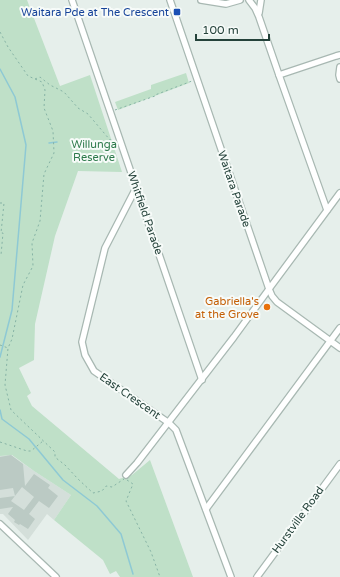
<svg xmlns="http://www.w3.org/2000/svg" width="340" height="577" font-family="'Varela Round',sans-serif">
<rect width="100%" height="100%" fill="#e6efeb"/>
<polygon fill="#d4dfda" points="11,455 34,471 71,495 54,520 47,514 28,540 3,514 0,514 0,456"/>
<g fill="#bfe0c8">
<polygon points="0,0 27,0 60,86 90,75 122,172 78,171 55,236 35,324 34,360 19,368 31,393 27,396 32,406 119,479 132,475 150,460 193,577 120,577 116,571 110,574 103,560 54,520 71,495 34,471 12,455 0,456"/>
<polygon points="186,73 189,83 118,110 115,102 151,89 151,85"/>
</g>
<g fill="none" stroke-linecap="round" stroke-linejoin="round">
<g stroke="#8ec9d4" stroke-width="1.5">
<polyline points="0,69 15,97 26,145 12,310 0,357"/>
<polyline points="49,143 57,142"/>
<polyline points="0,410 2,419 29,439 63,480 97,506 121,534 133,574"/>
</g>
</g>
<path fill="#bbcac4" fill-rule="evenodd" d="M11,455L23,464L25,486L34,474L50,485L48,488L58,496L49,508L39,501L29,514L35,519L28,529L20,524L19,525L14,522L15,520L8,514L13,507L0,509V498L15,496L13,488L0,490V457ZM22,487L34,497L24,510L11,501Z"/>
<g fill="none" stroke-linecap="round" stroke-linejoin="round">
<defs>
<g id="minor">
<polyline points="72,0 202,380"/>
<polyline points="170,0 269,289 272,296 277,302 340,348"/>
<polyline points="201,0 226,4 240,0"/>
<polyline points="249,0 255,8 259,17 279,75 327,210"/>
<polyline points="259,13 261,0"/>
<polyline points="340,67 339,75 340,79"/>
<polyline points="279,75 336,56 340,55"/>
<polyline points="136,188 105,248 82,342 85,355 94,371 169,423 176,430 231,577"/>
<polyline points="126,475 137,463 234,337 269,289 340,193"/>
<polyline points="206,509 340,328"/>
<polyline points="0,524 56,577"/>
<polyline points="257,577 340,464"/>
</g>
</defs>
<use href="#minor" stroke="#a8b8b2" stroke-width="8"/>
<g stroke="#86b3a5" stroke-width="1" stroke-dasharray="2 3" stroke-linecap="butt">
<polyline points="0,32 8,47 28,76 42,82 45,90 44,108 53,131 54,153 44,174 40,221 32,243 33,266 23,285 12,339 8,348 5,385 11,410 55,452 55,457 56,458 65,465 78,479 93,493 102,491 106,486 112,487 124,479"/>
<polyline points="35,79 40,77 50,85 64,92 78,108 88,114 110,140 114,139"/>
<polyline points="115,110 155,96 155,95 192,81"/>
<polyline points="0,203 4,203 1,233 3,233 1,255 0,255"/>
<polyline points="0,345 8,348"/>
<polyline points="0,442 27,451 31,451 43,441"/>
<polyline points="127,480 133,484 126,501 151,552 160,577"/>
</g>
<use href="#minor" stroke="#fff" stroke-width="5.5"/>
</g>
<rect fill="#1a4fb4" stroke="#f7fbf9" stroke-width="1.5" x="173" y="8" width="8" height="8" rx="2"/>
<circle fill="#e8710a" stroke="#f7fbf9" stroke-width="1.5" cx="267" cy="307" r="4"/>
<g text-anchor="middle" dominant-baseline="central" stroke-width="4" stroke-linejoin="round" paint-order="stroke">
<g font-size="11" fill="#164399" stroke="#f7fbf9" text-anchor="end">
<text x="169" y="12">Waitara Pde at The Crescent</text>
</g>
<g font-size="11" fill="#2d7a4b" stroke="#f7fbf9">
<text x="94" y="144">Willunga<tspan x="94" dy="13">Reserve</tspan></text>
</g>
<g font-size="11" fill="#24423a" stroke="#f7fbf9">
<text transform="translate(234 189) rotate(71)">Waitara Parade</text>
<text transform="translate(145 213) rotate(71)">Whitfield Parade</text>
<text transform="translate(130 396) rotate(35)">East Crescent</text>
<text transform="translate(298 520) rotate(-54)">Hurstville Road</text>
</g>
<g font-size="11" fill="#c56008" stroke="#f7fbf9" text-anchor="end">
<text x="259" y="301">Gabriella's<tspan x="259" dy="13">at the Grove</tspan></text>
</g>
</g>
<path d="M196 34v6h73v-6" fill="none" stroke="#24423a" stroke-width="2"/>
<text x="202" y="34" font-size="12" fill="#24423a" stroke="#f7fbf9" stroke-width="3" paint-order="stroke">100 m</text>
</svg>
